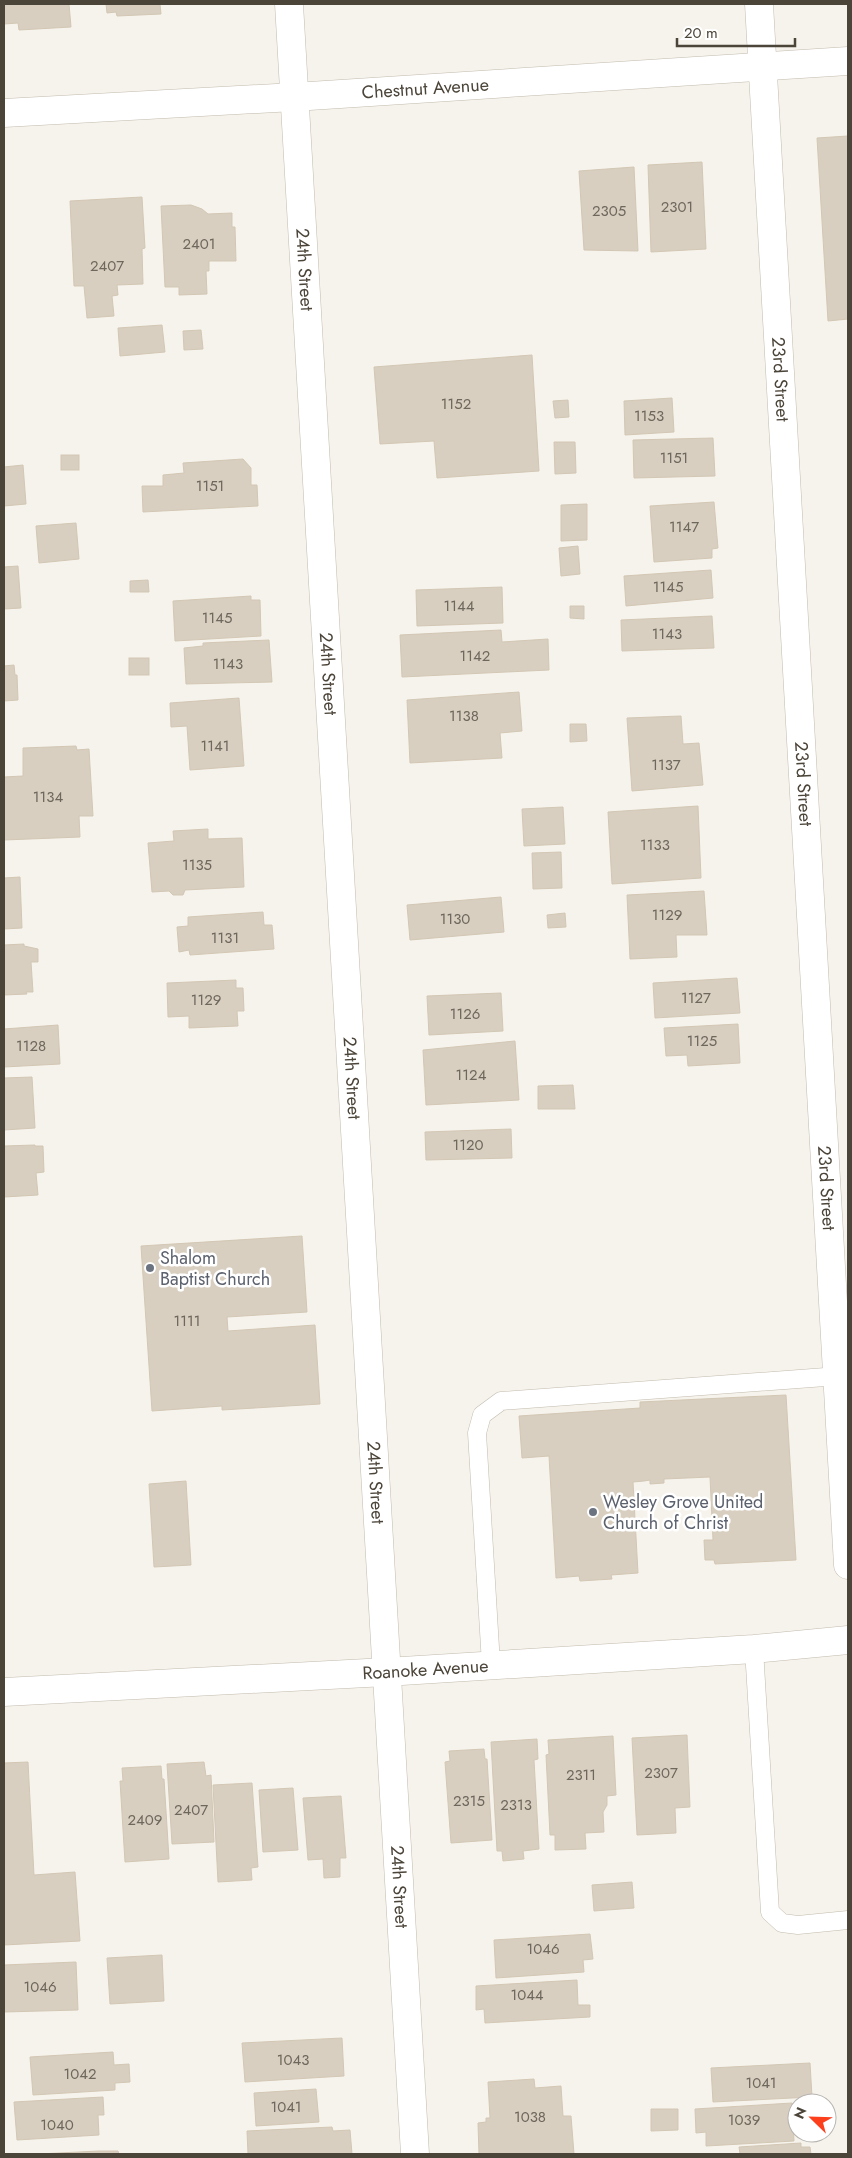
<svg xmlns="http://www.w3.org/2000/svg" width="852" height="2158" font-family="Jost,sans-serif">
<rect width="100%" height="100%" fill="#f6f3ec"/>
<g fill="#d8cfc1" stroke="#d3c7b4">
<polygon points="4,4 69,4 71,27 19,30 18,23 4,24"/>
<polygon points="106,4 160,4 161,14 117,16 116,12 107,13"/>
<polygon points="848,136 848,319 828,321 817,138"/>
<polygon points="702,162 706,249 651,252 648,165"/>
<polygon points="634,167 638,251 584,250 579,171"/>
<polygon points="142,197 145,248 142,249 143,284 117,285 118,295 112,296 114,316 87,318 84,286 74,286 70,201"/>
<polygon points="191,205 202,209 208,214 232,213 232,227 235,227 236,261 209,261 209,271 206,271 207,294 179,295 179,287 165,287 161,206"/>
<polygon points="162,325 165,352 120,356 118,328"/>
<polygon points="201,330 203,349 184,350 183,331"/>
<polygon points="532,355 539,471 437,478 434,441 380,444 374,367"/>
<polygon points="672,398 674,432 625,435 624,401"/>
<polygon points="568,400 569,417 555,418 553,401"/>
<polygon points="713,438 715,476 634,478 633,440"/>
<polygon points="554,442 575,442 576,473 555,474"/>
<rect x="61" y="455" width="18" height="15"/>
<polygon points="243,459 251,468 251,485 257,485 258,506 143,512 142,486 163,486 163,475 184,473 183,463"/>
<polygon points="23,465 26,504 4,506 4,467"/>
<polygon points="714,502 718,548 712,549 712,558 654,562 650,506"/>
<polygon points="587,504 587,540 561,541 561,505"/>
<polygon points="76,523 79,559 39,563 36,526"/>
<polygon points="578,546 580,574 561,576 559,548"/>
<polygon points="18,566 21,608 4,609 4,567"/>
<polygon points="711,570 713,598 626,606 624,576"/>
<polygon points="148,580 149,592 130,592 130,581"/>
<polygon points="502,587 503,623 417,626 416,590"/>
<polygon points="251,596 251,600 260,600 261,636 175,641 173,601"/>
<polygon points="570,606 584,606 584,619 570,618"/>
<polygon points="712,616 714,648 622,651 621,620"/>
<polygon points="501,630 502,642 548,639 549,670 402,677 400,635"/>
<polygon points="269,640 272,682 186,684 184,648 203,646 203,643"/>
<rect x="129" y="658" width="20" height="17"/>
<polygon points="14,665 15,675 17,675 18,700 4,701 4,666"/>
<polygon points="519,692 522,731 500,733 502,758 410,763 407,700"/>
<polygon points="239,698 244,766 190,770 187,726 171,727 170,703"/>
<polygon points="681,716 683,744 699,743 703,785 632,791 627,718"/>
<polygon points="570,724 586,724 587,741 570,742"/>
<polygon points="76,746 77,750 89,749 93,816 79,816 80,837 4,840 4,777 23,776 23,748"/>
<polygon points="698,806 701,878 612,884 608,812"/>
<polygon points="563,807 565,844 524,846 522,809"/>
<polygon points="208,829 208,839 242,838 244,887 185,890 183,895 173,895 169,891 152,892 148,843 174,841 173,831"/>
<polygon points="561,852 562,888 533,889 532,853"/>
<polygon points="20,877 22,928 4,929 4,878"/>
<polygon points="704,891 707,935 676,935 677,957 630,959 627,895"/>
<polygon points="501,897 504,932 410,940 407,905"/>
<polygon points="263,912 264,925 272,925 274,949 190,955 189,950 179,952 177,927 188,926 188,917"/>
<polygon points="565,913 566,927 548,928 547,915"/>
<polygon points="24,944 24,946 38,949 38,962 31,962 33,992 26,992 27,994 4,995 4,945"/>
<polygon points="737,978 740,1013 655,1018 653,983"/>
<polygon points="236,980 236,988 243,988 244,1011 237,1011 238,1026 189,1028 189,1016 168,1017 167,983"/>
<polygon points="501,993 503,1031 429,1035 427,996"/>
<polygon points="738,1024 740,1063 688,1066 687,1055 666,1056 664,1028"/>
<polygon points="58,1025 60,1064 4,1067 4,1029"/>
<polygon points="515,1041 519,1100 426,1105 423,1050"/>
<polygon points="32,1077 35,1128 4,1130 4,1078"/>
<polygon points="573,1085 575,1109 538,1109 538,1086"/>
<polygon points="511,1129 512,1158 426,1160 425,1132"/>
<polygon points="35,1145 35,1146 43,1146 44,1172 36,1173 38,1195 4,1197 4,1146"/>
<polygon points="302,1236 307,1312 227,1317 228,1331 315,1325 320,1404 222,1410 222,1406 152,1411 141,1246"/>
<polygon points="786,1395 796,1560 715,1564 714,1560 705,1560 704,1540 713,1540 710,1477 664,1479 664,1483 650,1484 650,1480 644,1481 633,1482 638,1573 611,1575 612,1579 580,1581 579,1576 556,1578 549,1456 522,1458 519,1416 640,1408 640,1402"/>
<polygon points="186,1481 191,1565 154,1567 149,1484"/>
<polygon points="687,1735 690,1807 675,1808 676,1833 637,1835 632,1738"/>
<polygon points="613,1736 616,1795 607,1796 607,1805 603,1812 604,1832 585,1833 586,1849 555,1850 555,1835 550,1835 546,1755 549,1754 548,1740"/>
<polygon points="537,1739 538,1759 534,1760 539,1849 523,1851 524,1859 503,1861 502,1851 497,1851 491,1742"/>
<polygon points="484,1749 485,1759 487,1759 492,1840 451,1843 445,1762 450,1761 449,1751"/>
<polygon points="28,1762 34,1875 75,1872 80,1941 4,1945 4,1763"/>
<polygon points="204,1762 206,1776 211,1775 214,1842 172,1844 167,1764"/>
<polygon points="161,1766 162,1779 164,1779 169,1859 125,1862 120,1781 123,1781 122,1768"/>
<polygon points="252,1783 258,1867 251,1868 252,1880 218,1882 213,1785"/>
<polygon points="293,1788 298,1850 263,1852 259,1790"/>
<polygon points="341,1796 346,1858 340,1858 340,1877 324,1878 323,1859 308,1860 303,1798"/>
<polygon points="632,1882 634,1908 594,1911 592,1885"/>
<polygon points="590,1934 593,1959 583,1960 584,1972 496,1978 494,1940"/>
<polygon points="162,1955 164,2001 110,2004 107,1958"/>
<polygon points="76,1962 78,2010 4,2012 4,1965"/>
<polygon points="577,1980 578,2005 590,2005 590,2017 485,2023 484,2009 476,2010 476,1986"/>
<polygon points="342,2038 344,2076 245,2082 242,2043"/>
<polygon points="113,2052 114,2065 129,2064 130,2082 115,2083 115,2090 33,2095 30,2057"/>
<polygon points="810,2063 812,2097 713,2102 711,2068"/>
<polygon points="534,2079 535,2088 561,2086 563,2116 571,2116 574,2154 479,2154 478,2123 486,2122 486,2118 490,2118 488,2082"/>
<polygon points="316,2089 319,2122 256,2126 254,2093"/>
<polygon points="103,2097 104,2115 98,2115 99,2135 17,2140 14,2102"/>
<polygon points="792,2103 794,2141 706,2146 706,2132 696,2133 695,2109"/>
<polygon points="651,2109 678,2109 678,2130 651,2131"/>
<polygon points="332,2127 333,2131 350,2130 352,2154 248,2154 247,2131"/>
<polygon points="801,2143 801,2147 810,2147 811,2154 740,2154 739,2147"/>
<polygon points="118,2151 119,2154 39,2154 99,2151"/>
</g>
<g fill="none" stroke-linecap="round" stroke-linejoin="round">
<defs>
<g id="service">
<polyline points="754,1649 770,1912 782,1923 798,1925 848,1920"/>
<polyline points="491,1664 477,1433 482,1415 501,1401 839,1376"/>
</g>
<g id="minor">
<path id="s1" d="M289,4L415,2154"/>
<path id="s2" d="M759,4L848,1565"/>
</g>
<g id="tertiary">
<path id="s3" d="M4,113L294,97L848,61"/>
<path id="s4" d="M4,1692L386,1672L754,1649L848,1640"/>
</g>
</defs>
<use href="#service" stroke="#c2bbae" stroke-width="19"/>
<use href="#minor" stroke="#c2bbae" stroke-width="29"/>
<use href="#tertiary" stroke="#c2bbae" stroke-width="29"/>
<use href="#service" stroke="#fff" stroke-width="18"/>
<use href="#minor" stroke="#fff" stroke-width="28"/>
<use href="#tertiary" stroke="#fff" stroke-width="28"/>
</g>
<g fill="#6b7280" stroke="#fff" stroke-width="2">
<circle cx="150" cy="1268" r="5"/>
<circle cx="593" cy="1512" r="5"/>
</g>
<g text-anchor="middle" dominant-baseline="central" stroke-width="5" stroke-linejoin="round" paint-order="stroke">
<g font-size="15" fill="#6e675b">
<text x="677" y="207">2301</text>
<text x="609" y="211">2305</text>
<text x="199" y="244">2401</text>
<text x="107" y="266">2407</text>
<text x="456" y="404">1152</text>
<text x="649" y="416">1153</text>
<text x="674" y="458">1151</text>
<text x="210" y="486">1151</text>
<text x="684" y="527">1147</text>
<text x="668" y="587">1145</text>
<text x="459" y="606">1144</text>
<text x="217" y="618">1145</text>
<text x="667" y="634">1143</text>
<text x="475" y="656">1142</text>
<text x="228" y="664">1143</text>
<text x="464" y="716">1138</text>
<text x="215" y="746">1141</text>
<text x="666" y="765">1137</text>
<text x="48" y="797">1134</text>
<text x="655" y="845">1133</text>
<text x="197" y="865">1135</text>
<text x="667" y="915">1129</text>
<text x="455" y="919">1130</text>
<text x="225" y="938">1131</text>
<text x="696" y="998">1127</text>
<text x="206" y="1000">1129</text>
<text x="465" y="1014">1126</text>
<text x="702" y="1041">1125</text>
<text x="31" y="1046">1128</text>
<text x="471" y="1075">1124</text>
<text x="468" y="1145">1120</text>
<text x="187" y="1321">1111</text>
<text x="661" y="1773">2307</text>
<text x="581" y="1775">2311</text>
<text x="469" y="1801">2315</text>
<text x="516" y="1805">2313</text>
<text x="191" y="1810">2407</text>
<text x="145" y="1820">2409</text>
<text x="543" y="1949">1046</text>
<text x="40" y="1987">1046</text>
<text x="527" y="1995">1044</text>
<text x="293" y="2060">1043</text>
<text x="80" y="2074">1042</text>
<text x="761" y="2083">1041</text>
<text x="286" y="2107">1041</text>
<text x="530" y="2117">1038</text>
<text x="744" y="2120">1039</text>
<text x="57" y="2125">1040</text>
</g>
<g font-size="18" fill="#4b4439" stroke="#fff">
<text stroke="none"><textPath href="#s3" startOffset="422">Chestnut Avenue</textPath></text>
<text stroke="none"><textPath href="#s1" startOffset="266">24th Street</textPath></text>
<text stroke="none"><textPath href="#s2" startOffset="376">23rd Street</textPath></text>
<text stroke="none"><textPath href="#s1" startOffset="671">24th Street</textPath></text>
<text stroke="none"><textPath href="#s2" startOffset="781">23rd Street</textPath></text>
<text stroke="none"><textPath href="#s1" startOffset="1076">24th Street</textPath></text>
<text stroke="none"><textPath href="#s2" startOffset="1186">23rd Street</textPath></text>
<text stroke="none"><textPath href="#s1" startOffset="1481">24th Street</textPath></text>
<text stroke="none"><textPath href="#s4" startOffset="422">Roanoke Avenue</textPath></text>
<text stroke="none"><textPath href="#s1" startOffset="1886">24th Street</textPath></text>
</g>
<g font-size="18" fill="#5b616d" stroke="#fff" text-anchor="start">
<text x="160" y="1258">Shalom<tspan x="160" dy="21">Baptist Church</tspan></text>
<text x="603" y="1502">Wesley Grove United<tspan x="603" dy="21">Church of Christ</tspan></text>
</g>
</g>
<rect width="852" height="2158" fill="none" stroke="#4b4439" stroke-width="10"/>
<g transform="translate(812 2118) rotate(293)"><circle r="24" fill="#ffffff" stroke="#b7b4b0"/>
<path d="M0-4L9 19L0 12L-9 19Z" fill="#fc3f1d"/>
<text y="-8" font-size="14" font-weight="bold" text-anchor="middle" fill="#4b4439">N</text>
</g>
<path d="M677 38v8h118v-8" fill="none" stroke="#4b4439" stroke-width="2.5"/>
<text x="684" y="38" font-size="15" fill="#4b4439" stroke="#ffffff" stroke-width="4" paint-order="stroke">20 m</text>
</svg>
